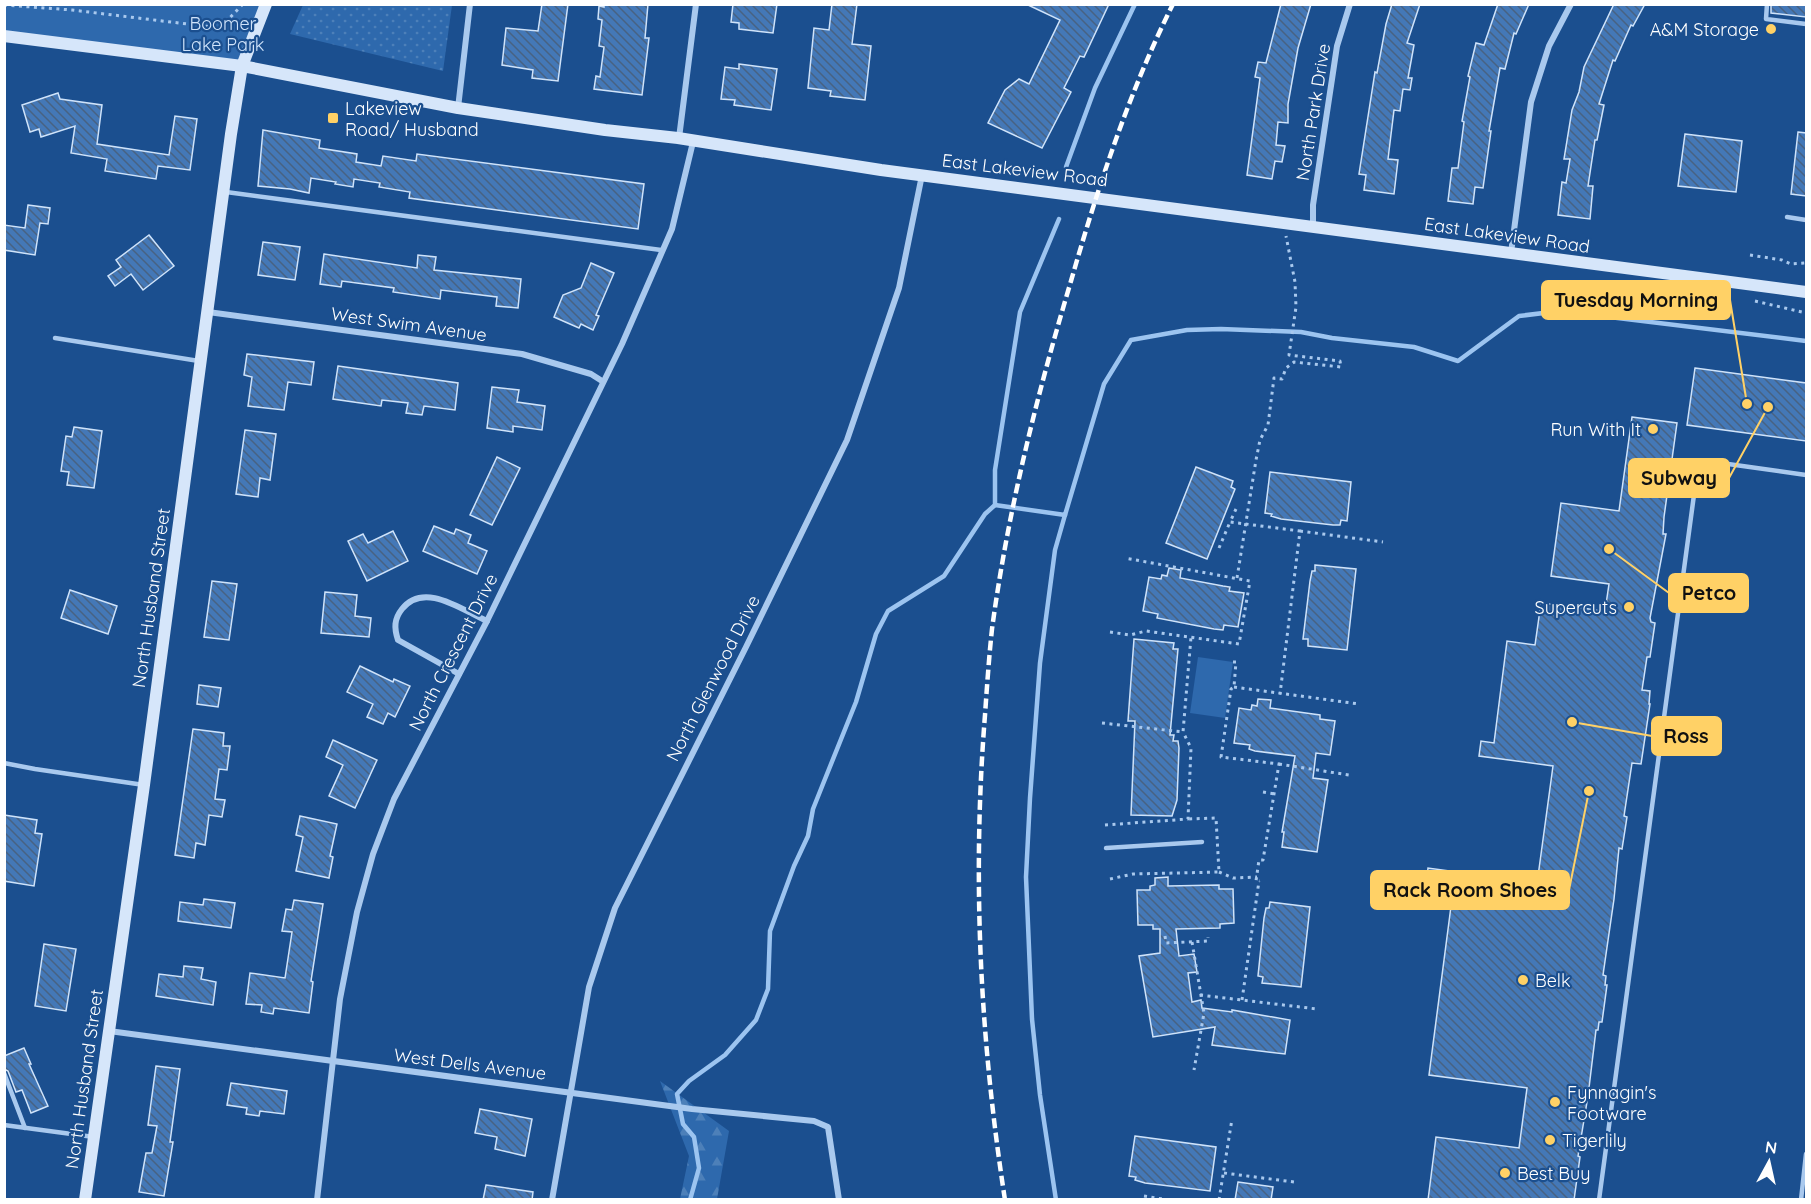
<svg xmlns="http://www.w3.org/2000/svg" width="1811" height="1204" font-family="Quicksand,sans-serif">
<defs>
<pattern id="grass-dots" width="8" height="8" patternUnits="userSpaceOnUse" patternTransform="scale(1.5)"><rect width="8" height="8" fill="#2e69ad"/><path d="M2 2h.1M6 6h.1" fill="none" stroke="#4d80b9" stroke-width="1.8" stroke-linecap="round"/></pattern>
<pattern id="forest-firs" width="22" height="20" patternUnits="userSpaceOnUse" patternTransform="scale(1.5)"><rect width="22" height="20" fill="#2e69ad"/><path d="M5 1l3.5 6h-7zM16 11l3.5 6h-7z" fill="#4d80b9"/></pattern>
<pattern id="building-back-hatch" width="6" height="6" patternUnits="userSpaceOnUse" patternTransform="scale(1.5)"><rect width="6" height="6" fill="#4478b7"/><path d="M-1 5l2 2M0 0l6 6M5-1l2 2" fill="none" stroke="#486282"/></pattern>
</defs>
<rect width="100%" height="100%" fill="#1b4f8f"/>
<polygon fill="url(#grass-dots)" points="303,5 452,5 443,71 290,34"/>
<polygon fill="url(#forest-firs)" points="660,1081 729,1131 717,1199 680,1199 689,1156"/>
<g fill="#2e69ad">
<polygon points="5,5 267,5 241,64 5,32"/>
<polygon points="1198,657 1233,662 1225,718 1190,713"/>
</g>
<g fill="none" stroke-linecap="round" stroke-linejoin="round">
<g stroke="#9cc4f0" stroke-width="4.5">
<polyline points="1066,167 1095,88 1135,4"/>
<polyline points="995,505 1065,515 1104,384 1131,340 1187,330 1221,329 1301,332 1332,338 1414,347 1458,361 1519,316 1560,311 1806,341"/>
<polyline points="690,1200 699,1168 694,1137 683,1124 677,1094 689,1081 725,1055 756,1020 768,989 770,931 794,866 808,836 813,809 823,784 856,702 876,634 888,611 944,576 985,514 995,505 995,470 1020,312 1059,219"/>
<polyline points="1056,1200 1040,1095 1032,1019 1026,877 1030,798 1040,663 1055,550 1065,515"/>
</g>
</g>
<g fill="url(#building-back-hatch)" stroke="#cfe3fa" stroke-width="1.5">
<polygon points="542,4 568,4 558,81 532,78 533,70 502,65 506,28 538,31"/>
<polygon points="604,4 648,4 645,38 649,38 642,95 594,89 596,76 600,77 604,47 599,46 602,20 598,19 599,6 604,7"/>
<polygon points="733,4 777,4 773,33 739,29 739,23 731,22"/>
<polygon points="832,4 857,4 852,44 871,46 865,100 830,96 831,91 808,88 814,28 829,30"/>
<polygon points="1026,4 1109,4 1084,57 1080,56 1064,88 1071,92 1042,148 988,123 1005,90 1019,79 1029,84 1060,20"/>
<polygon points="1281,4 1311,4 1298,48 1288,104 1288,123 1278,122 1276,145 1285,146 1282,162 1275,161 1272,179 1247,175 1260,78 1255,77 1258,62 1266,63"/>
<polygon points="1392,4 1420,4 1407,43 1414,45 1408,78 1412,78 1410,90 1403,89 1400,111 1394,110 1388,159 1398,160 1394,194 1364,190 1366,175 1359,174 1375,72 1377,73 1386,24"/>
<polygon points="1498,4 1529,4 1516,34 1514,33 1505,69 1500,68 1489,131 1491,131 1483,188 1475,187 1473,204 1448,201 1452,168 1458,168 1464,122 1462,121 1470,77 1468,76 1476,43 1484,45"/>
<polygon points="1614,4 1645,4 1633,26 1631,25 1615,61 1613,60 1599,104 1604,105 1597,140 1595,140 1588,186 1593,186 1590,219 1558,215 1562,182 1566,183 1570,159 1564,159 1572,110 1579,92 1584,67"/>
<polygon points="1771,4 1806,4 1806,17 1771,13"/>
<polygon points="739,64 777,69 771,110 734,105 735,100 721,99 725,67 739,69"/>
<polygon points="58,93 60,99 102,105 97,144 169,155 175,116 197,119 190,170 158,166 156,179 105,171 107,159 71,153 75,126 41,137 39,129 30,132 22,105"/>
<polygon points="263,130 320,140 319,148 357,154 356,162 381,166 383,156 416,161 417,154 644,184 638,229 409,198 410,192 379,187 380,183 354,179 353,187 335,184 336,182 311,178 309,193 290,189 258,186"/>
<polygon points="1798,132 1806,133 1806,196 1791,194"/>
<polygon points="1685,134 1742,141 1736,192 1678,186"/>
<polygon points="28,205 50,208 48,224 40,223 35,255 4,250 4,225 25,228"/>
<polygon points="149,235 174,266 143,290 131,274 115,286 108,276 121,267 116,260"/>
<polygon points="263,242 300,247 295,280 258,275"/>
<polygon points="324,254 417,268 418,255 436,257 434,270 521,279 518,308 496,306 497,297 441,290 440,299 393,292 394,288 342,281 341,287 320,284"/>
<polygon points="591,263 614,273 596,315 599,316 593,330 581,324 579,328 554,317 563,295 581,288"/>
<polygon points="247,354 314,362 311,385 288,382 284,410 248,406 252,377 244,375"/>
<polygon points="338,366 458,383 455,410 424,406 422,415 406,413 408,403 382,400 381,406 333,399"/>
<polygon points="1695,368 1806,383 1806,441 1687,425"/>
<polygon points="492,387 519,390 517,402 545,406 542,430 513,426 513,432 487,428"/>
<polygon points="1632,417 1677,423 1664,517 1663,534 1666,534 1650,618 1651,622 1655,623 1650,657 1647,657 1642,690 1650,691 1649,704 1650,704 1641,764 1632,763 1624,816 1627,817 1622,849 1619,848 1614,899 1603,975 1606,976 1605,985 1607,985 1602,1022 1599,1022 1598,1030 1596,1030 1588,1096 1578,1156 1580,1157 1574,1200 1428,1200 1436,1137 1519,1148 1527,1088 1429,1075 1453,891 1426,887 1428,868 1501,878 1500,886 1536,891 1553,766 1479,756 1481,741 1494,743 1507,641 1535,645 1541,603 1605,611 1609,584 1551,576 1561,503 1619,511"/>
<polygon points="74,427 102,431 94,488 67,485 69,472 61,471 66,436 72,437"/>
<polygon points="245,430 276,434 270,480 260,478 258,497 236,494"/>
<polygon points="497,457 520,468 492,525 470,515"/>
<polygon points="1196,467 1233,481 1231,487 1235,489 1207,559 1166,543"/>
<polygon points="1270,472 1351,482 1347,521 1341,520 1340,525 1333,525 1281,519 1271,516 1272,514 1265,513"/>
<polygon points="434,526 454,534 456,529 471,535 468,543 487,551 477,574 423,551"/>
<polygon points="393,531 408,561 367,581 348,541 363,534 368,543"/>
<polygon points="1315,565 1356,569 1347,650 1308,646 1308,639 1303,639 1310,581 1312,571 1315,571"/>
<polygon points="1169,568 1181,570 1180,578 1223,586 1230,587 1229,591 1244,593 1238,627 1224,625 1223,630 1214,629 1157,618 1158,614 1143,611 1149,577 1161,579 1162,575 1167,576"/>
<polygon points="212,581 237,584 229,640 204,637"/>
<polygon points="70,590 117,606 108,634 61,618"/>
<polygon points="325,592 357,595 355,616 371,618 369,637 321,633"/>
<polygon points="1134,639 1174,643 1173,649 1178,649 1170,735 1174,735 1173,741 1178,741 1179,748 1177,800 1172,816 1131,815 1135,721 1128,721"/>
<polygon points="360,666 393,682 394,679 410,686 395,717 388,713 383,724 367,717 373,704 347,692"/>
<polygon points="199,685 221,688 218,707 197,704"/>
<polygon points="1258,699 1271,700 1270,708 1313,714 1320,715 1320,719 1335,721 1330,755 1316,753 1313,778 1328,780 1317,852 1282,847 1284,832 1282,832 1295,756 1255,751 1249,749 1250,745 1234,743 1239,708 1251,710 1252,705 1257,706"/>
<polygon points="193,729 224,733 223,746 230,746 227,770 219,769 215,799 225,800 222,817 209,815 205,845 196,843 194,858 175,855"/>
<polygon points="333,740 377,760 355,808 329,796 343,765 326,757"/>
<polygon points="4,815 37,820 35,833 42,834 34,886 4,881"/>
<polygon points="300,816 337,824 330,856 333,857 329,878 296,871 303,837 296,835"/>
<polygon points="1168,877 1168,886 1219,885 1219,889 1233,889 1234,923 1220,924 1220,928 1176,929 1179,956 1194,954 1197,972 1188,973 1192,1002 1201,1000 1202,1008 1232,1012 1232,1010 1290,1020 1285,1054 1212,1045 1215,1027 1153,1037 1139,956 1160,953 1160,929 1153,929 1153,925 1138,925 1137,890 1150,890 1150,886 1155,885 1155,878"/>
<polygon points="204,899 235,903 231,928 178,921 180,902 203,905"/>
<polygon points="294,900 323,904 311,981 313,982 309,1013 274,1008 273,1014 261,1012 262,1005 246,1004 250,973 285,978 292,932 282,931 286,909 292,910"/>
<polygon points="1270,902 1310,907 1301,987 1262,983 1263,977 1258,976 1264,918 1266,908 1269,908"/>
<polygon points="44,944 76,949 66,1011 35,1006"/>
<polygon points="184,966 203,968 201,979 216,982 213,1005 156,996 159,974 183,977"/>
<polygon points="24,1048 31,1064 29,1064 48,1106 31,1113 22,1090 16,1092 8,1071 4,1069 4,1056"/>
<polygon points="156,1066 180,1069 170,1142 173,1142 164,1196 139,1192 146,1153 152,1153 157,1126 148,1125"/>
<polygon points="231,1083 287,1091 284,1114 260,1111 259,1116 246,1114 247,1108 227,1105"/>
<polygon points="480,1109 532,1119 525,1156 495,1149 497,1137 475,1133"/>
<polygon points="1135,1136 1216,1147 1210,1191 1145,1183 1135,1180 1136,1177 1129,1176"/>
<polygon points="1238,1182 1273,1187 1271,1200 1235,1200"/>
<polygon points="486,1185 533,1192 532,1200 483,1200"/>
</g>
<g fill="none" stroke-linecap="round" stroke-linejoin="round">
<g stroke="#a9c9ee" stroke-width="3" stroke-dasharray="3 4.5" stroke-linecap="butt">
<polyline points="4,5 72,10 220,28 243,4"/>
<polyline points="1750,255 1782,260 1791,264 1806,263"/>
<polyline points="1755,301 1806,313"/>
<polyline points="1236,509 1230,522 1300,531 1280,694"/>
<polyline points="1300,531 1383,542"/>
<polyline points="1219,548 1230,522"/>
<polyline points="1237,578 1256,460 1260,440 1268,425 1274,378 1282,379 1286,368 1294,362 1341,367 1340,361 1289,355 1296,307 1295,282 1286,236"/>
<polyline points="1110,632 1130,635 1146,631 1239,644 1250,581 1125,558"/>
<polyline points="1233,662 1236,662 1234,687 1231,689 1221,757 1279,764 1263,860 1259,860 1256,881 1260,881"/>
<polyline points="1234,687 1359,704"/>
<polyline points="1102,723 1183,732 1191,637"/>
<polyline points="1279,764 1349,775"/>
<polyline points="1263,792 1275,794"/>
<polyline points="1105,825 1188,819 1191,748 1183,732"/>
<polyline points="1219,872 1233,878 1257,877"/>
<polyline points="1110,879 1133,874 1219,872 1216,818 1188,819"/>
<polyline points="1165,936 1166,943 1208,941 1208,937"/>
<polyline points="1192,942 1204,1013 1194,1070"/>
<polyline points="1200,995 1317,1009"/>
<polyline points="1242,1000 1259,881"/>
<polyline points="1224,1173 1294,1182"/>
<polyline points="1144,1196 1169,1200"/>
<polyline points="1219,1200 1232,1119"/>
</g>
<g stroke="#a9c9ee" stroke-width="4.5">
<polyline points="1767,4 1766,19 1806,24"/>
<polyline points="226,192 661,250"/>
<polyline points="1787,217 1806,220"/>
<polyline points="55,338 199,361"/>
<polyline points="4,763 35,769 144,785"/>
<polyline points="1106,848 1202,842"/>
<polyline points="4,1073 25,1128"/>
<polyline points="4,1125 94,1137"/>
<polyline points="1599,1200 1696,480 1700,467 1721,463 1806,475"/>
<polyline points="1801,1200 1806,1154"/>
</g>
<g stroke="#a9c9ee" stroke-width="6">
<polyline points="458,108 470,4"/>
<polyline points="679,138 696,4"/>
<polyline points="1313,226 1313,205 1337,46 1350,4"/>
<polyline points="1511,253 1531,102 1549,46 1571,4"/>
<polyline points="208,312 522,354 591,374 602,381"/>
<path d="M459,674L398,640C394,628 394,619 402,609C424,581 462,610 487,621"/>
<polyline points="109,1031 692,1109 814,1121 828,1127 839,1200"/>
<polyline points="317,1200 340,999 357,912 373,854 394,799 487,621 622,344 672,229 693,142"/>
<polyline points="552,1200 589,987 615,908 746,647 847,440 899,288 922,175"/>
</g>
<g stroke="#d6e6fa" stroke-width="12">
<polyline points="4,36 242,66 458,108 605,130 678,138 881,170 1806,292"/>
<polyline points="85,1200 144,785 231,134 242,66 266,4"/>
</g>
<path stroke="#fff" stroke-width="4.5" stroke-dasharray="10 4.5" stroke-linecap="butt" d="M1005,1200C980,1038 972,878 985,715C987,686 989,657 992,629C1008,510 1037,395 1071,281C1098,187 1129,92 1173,4"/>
</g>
<g fill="#ffd166" stroke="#1b4f8f" stroke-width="2">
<circle cx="1771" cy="29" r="6"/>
<rect x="327" y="112" width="12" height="12" rx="3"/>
<circle cx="1653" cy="429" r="6"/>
<circle cx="1629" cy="607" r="6"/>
<circle cx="1523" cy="980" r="6"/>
<circle cx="1555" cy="1102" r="6"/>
<circle cx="1550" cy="1140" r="6"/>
<circle cx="1505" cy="1173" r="6"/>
</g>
<g text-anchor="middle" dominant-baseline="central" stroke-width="4.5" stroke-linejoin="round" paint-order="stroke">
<g font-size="18" fill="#cfe3fa" stroke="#1b4f8f">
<text x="223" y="23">Boomer<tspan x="223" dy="21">Lake Park</tspan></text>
</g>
<g font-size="18" fill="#fff" stroke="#1b4f8f" text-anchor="start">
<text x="1759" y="29" text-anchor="end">A&amp;M Storage</text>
<text x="345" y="108">Lakeview<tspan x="345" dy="21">Road/ Husband</tspan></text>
<text x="1641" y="429" text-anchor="end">Run With It</text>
<text x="1617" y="607" text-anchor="end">Supercuts</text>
<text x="1535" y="980">Belk</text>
<text x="1567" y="1092">Fynnagin's<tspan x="1567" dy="21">Footware</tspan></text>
<text x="1562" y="1140">Tigerlily</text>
<text x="1517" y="1173">Best Buy</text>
</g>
<g font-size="18" fill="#fff" stroke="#1b4f8f">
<text transform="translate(1313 112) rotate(-81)">North Park Drive</text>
<text transform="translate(1025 170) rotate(7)">East Lakeview Road</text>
<text transform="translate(1507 235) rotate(8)">East Lakeview Road</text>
<text transform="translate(409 324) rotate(8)">West Swim Avenue</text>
<text transform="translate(151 598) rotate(-82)">North Husband Street</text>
<text transform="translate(453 652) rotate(-63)">North Crescent Drive</text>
<text transform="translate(713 678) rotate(-63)">North Glenwood Drive</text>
<text transform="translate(470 1064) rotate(7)">West Dells Avenue</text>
<text transform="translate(84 1079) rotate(-82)">North Husband Street</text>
</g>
</g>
<path fill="none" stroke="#ffd166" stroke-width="2" d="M1747 404L1730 300M1768 407L1729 478M1609 549L1669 593M1572 722L1652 736M1589 791L1569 890"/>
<g fill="#ffd166" stroke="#1b4f8f" stroke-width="2">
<circle cx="1747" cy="404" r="6"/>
<circle cx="1768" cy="407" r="6"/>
<circle cx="1609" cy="549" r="6"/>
<circle cx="1572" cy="722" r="6"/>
<circle cx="1589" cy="791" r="6"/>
</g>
<g fill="#ffd166" stroke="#ffd166" stroke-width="2">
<rect x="1542" y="281" width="188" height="38" rx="6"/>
<rect x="1629" y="459" width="100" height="38" rx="6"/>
<rect x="1669" y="574" width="79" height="38" rx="6"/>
<rect x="1652" y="717" width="69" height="38" rx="6"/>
<rect x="1371" y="871" width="198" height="38" rx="6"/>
</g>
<g font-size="20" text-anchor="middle" font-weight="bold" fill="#111">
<text x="1636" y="307">Tuesday Morning</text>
<text x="1679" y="485">Subway</text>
<text x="1709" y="600">Petco</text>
<text x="1686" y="743">Ross</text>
<text x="1470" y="897">Rack Room Shoes</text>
</g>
<rect width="1811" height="1204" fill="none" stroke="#ffffff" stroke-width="12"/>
<g transform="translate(1769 1162) rotate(8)" stroke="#1b4f8f" stroke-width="4.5" paint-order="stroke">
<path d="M0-4.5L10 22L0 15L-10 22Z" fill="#ffffff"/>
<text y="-9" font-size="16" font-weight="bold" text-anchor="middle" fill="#ffffff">N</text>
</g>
</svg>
